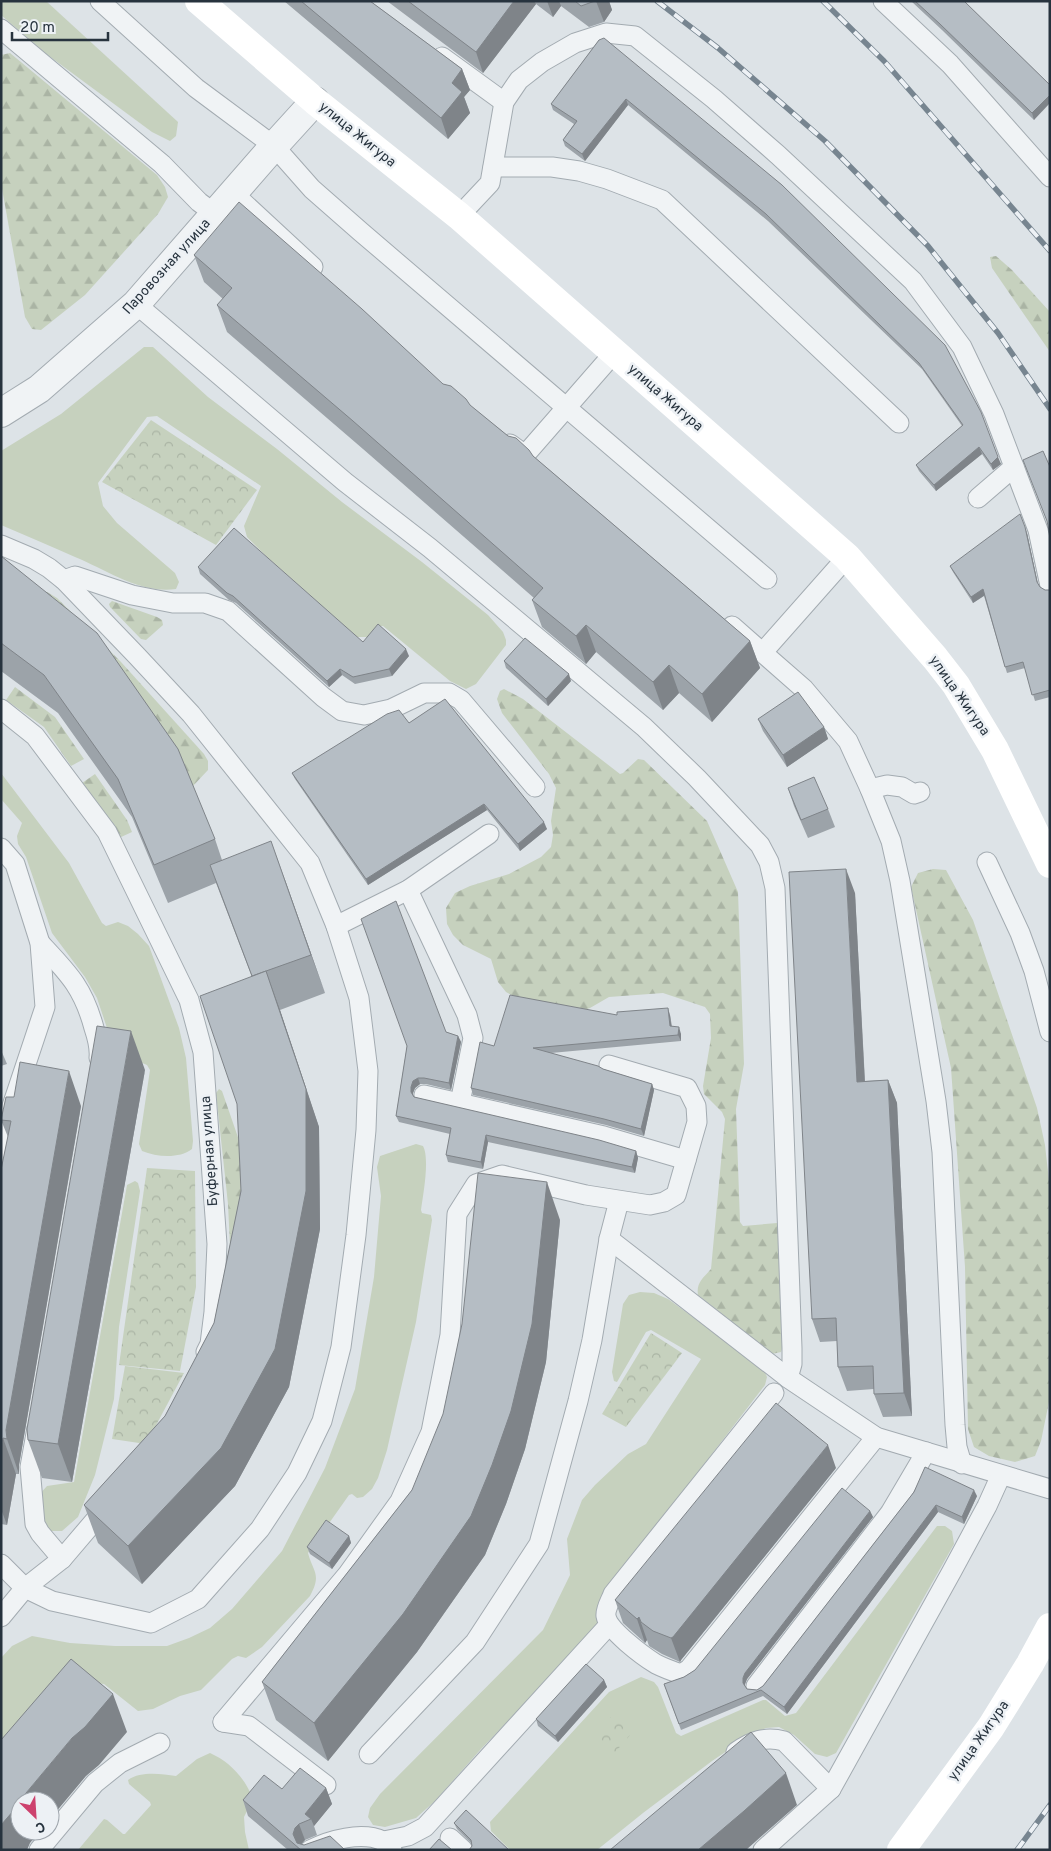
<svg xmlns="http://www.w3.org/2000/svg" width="1051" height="1851" font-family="Overpass,sans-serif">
<defs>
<pattern id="forest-firs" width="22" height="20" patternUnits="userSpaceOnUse" patternTransform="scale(1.25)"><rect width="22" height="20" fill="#c6d1be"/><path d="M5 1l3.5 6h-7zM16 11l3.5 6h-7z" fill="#aab4a4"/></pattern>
<pattern id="park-crowns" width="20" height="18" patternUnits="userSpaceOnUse" patternTransform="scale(1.25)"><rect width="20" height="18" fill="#c6d1be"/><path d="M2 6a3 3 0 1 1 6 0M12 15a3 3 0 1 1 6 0" fill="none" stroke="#aab4a4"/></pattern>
</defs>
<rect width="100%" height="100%" fill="#dde3e7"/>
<g fill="#c6d1be">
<polygon points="1,1 46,1 178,122 176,136 170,141 152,132 45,53 1,15"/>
<path d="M144,347H153L208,397L277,449L342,502L422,562L488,615L503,632L506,640V645L476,684L466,689L450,681L383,626H378L368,637H357L267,557L247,537L244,526L261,486L157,416L147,417L98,483L103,506L117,523L175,573L179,582L176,589C140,594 107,570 75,557C51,546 26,536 1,525V451L61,414Z"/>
<path d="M1,773L69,863L102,923L106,926L118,922L128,926L138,934L149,946L179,1028L186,1058L193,1141L192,1149C179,1159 157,1157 142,1151L139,1144L150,1070L147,1065L140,1062L107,1028L97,998L85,977L52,933L26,857L18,844L17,836L22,823L1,799Z"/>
<path d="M416,1144L423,1146C430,1159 423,1195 421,1210L422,1213L431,1215L432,1220L416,1322L387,1450L378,1478L372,1489L363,1497L357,1498L352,1494L349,1495L308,1553C313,1572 322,1574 310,1596L262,1647L246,1658L238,1656L232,1659L201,1690L180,1696L153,1709L138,1711L104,1684L95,1683L1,1777V1658L12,1646L32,1636L70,1643L115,1646H167L189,1638L210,1628L232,1609L282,1551L325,1468L355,1389L374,1277L381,1196L377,1167L380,1156Z"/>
<polygon points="135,1181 138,1183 140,1191 119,1327 114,1399 95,1475 78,1517 62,1531 47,1531 39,1520 38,1496 47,1486 74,1482 127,1185"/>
<polygon points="640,1292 654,1293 668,1299 763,1368 767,1377 765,1385 609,1588 596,1630 481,1749 435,1801 416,1818 385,1827 373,1825 368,1817 370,1808 380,1794 543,1630 570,1575 567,1539 582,1500 595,1485 628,1454 646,1444 701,1359 651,1330 646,1332 617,1382 614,1381 612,1372 623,1304 629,1295"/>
<polygon points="937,1526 945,1526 952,1531 954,1544 836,1753 827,1757 815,1754 794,1735 779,1727 766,1728 752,1734 712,1761 643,1813 597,1850 510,1850 491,1831 490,1822 609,1692 641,1677 654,1682 658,1687 676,1733 681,1736 763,1700 766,1700 785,1716 796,1713"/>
<path d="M210,1753C230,1762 245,1778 253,1799L244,1817L245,1832L249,1850H78L104,1819L107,1820L123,1834H125L151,1805L150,1802L129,1784L128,1780C141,1771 161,1774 176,1776L197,1759Z"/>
</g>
<g fill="url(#forest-firs)">
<polygon points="10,53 157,175 165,187 168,197 158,214 85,295 41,330 32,329 25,317 1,183 1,55"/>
<polygon points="996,256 1012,270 1050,312 1050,352 992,268 990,257"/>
<polygon points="35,590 47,592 57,598 121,662 204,754 208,761 208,770 192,787"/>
<polygon points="112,601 157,617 162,620 163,625 146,640 141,639 110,607 109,604"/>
<polygon points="15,687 55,717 84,759 71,766 44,727 6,700"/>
<path d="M504,689L523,699L620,774L623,773L638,759L644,760L707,821L738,892L744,1064L736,1109L740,1222L743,1226L777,1223L781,1229L785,1341L781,1352L772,1354L698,1295C696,1283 703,1278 711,1269L725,1119L722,1112L704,1094L703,1086L711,1038L710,1014L705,1007L663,993L609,997L590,1008L581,1011L513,996L506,992L498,982L491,959L463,945L453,935L447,924L446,908L455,893L470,886L509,874L541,857L551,847L553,835L551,821L556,788L549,774L502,713L497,699L500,691Z"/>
<polygon points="95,774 127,820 132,832 119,838 82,783"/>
<polygon points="933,869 946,870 973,920 1037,1108 1045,1145 1050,1190 1050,1397 1041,1441 1035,1456 1015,1462 989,1456 974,1447 968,1429 965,1267 951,1068 911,887 918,873"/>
<polygon points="219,1089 222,1091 241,1146 244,1232 230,1246 228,1204 216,1093"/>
</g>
<g fill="url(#park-crowns)">
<polygon points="151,420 257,490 216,545 102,482"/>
<polygon points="147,1168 195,1171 196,1287 180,1371 119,1365"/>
<polygon points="651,1333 682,1353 626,1427 602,1414"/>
<polygon points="125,1366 184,1373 146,1444 112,1439"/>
<polygon points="617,1710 637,1727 612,1756 593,1738"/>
</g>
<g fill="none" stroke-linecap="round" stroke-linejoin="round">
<defs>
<g id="service">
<polyline points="100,1 196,88 274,146 312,189 361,232 767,579"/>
<polyline points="883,1 950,64 1050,177"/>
<polyline points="1,29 162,164 199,202 215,214"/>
<polyline points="442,57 504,102"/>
<polyline points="493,167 552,167 579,171 607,179 662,200 899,423"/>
<polyline points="233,193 313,267"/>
<polyline points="459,216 490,183 504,102 519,80 542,62 575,43 606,33 635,36 714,99 778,155 913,281 962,347 994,414 1038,530 1050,586"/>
<polyline points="136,304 345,482 430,548 644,727 697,778 760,845 769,862 775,888 792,1348 792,1364 788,1378"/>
<polyline points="510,444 525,455 614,353"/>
<polyline points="978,498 1014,467"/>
<polyline points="1,545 34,559 49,568 64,580 137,656 191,714 310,863 336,926 359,998 368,1071 366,1130 356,1235 341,1347 322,1421 297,1473 260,1529 198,1599 151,1623 52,1601 25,1588 62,1559 108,1505"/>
<polyline points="64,580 75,576 132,595 173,603 205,603 228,611 323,697 342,711 364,715 391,709 424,693 449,693 461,700 535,787"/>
<polyline points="732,626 804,689 848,741 870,789 891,841 900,881 936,1101 942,1152 955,1425 957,1447 962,1464"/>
<polyline points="763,652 847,557"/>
<polyline points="1,709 35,736 107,832 189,1000 203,1052 217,1244 214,1312 210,1344 206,1352"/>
<polyline points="870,789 887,785 902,787 914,794 920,792"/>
<polyline points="1,848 15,864 40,943 45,1007 12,1106 1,1163"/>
<polyline points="987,862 1020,933 1034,971 1050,1032"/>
<polyline points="408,890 467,1015 473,1038 460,1103"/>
<polyline points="336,926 408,890 489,834"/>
<path d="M40,943C68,973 83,987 94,1028C97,1037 100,1048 99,1058"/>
<polyline points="424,1095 604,1136 686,1160"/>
<polyline points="609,1239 788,1378 876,1437 1050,1489"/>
<path d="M774,1393L613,1594C611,1600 605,1609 606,1616C608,1630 643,1656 656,1664C664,1668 672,1671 681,1674L689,1669L876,1437"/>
<polyline points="37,1428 30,1467 35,1524 40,1533 62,1559"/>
<polyline points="1,1564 25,1588 1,1617"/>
<polyline points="756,1686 890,1513 926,1452"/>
<polyline points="223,1722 347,1575 400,1501 431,1432 450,1335 457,1214 476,1184 502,1175 586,1195 650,1205 664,1202 676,1195 697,1122 696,1106 687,1088 609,1065"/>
<polyline points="223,1722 249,1726 326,1785"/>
<path d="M736,1752C752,1741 765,1736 784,1741L831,1789"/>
<polyline points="369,1754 475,1642 539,1544 578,1401 592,1340 609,1239 619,1201"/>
<polyline points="450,1838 463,1850"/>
<polyline points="384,1841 408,1836 425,1827 609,1625"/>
<polyline points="39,1850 95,1783 120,1763 160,1743"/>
<path d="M310,1850C329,1840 362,1831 383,1841C386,1843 389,1846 392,1849"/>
<polyline points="763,1850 831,1789 952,1571 987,1506 1001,1475"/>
</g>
<polyline id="minor" points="1,413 39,389 136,304 274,146 315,101"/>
</defs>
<use href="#service" stroke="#a3abb1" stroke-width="21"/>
<use href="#minor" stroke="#a3abb1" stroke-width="30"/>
<use href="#service" stroke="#f0f3f5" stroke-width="19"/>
<use href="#minor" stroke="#f0f3f5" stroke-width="28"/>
<g stroke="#fff" stroke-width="28">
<polyline points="199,1 315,101 459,216 847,557 935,658 956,685 995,750 1050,864"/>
<polyline points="901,1850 991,1727 1030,1664 1050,1627"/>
</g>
<defs>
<g id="rail">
<polyline points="657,1 718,48 825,141 928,246 998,333 1050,409"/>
<polyline points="823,1 884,61 1050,251"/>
<polyline points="1017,1850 1050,1805"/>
</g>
</defs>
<use href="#rail" stroke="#778590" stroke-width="5.5"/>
<use href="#rail" stroke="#edf1f5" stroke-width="4" stroke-dasharray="11" stroke-linecap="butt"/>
</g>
<g fill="#9ca3a9">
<polygon points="284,1 370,1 462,69 470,90 464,97 470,113 448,139"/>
<polygon points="387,1 609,1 612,10 604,22 589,27 561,6 553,17 536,4 483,73"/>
<polygon points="911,1 964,1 1050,85 1034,120 942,30"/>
<polygon points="599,40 782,185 1001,464 993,470 982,454 936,491 919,471 916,465 962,426 922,369 768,221 628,105 585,161 565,146 563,140 574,124 553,110 551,104"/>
<polygon points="194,255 443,384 533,456 750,641 760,668 712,722 679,693 663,710 596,652 586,664 542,627 532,600 534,598 363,449 227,332 217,305 223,299 204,282"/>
<polygon points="1027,533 1038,585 1040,587 1045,590 1050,590 1050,697 1035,701 1025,668 1007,673 984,596 973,603 953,572 950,566"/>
<polygon points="1,556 215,839 222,860 285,880 325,993 280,1010 319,1127 320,1229 289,1387 235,1486 142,1584 98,1543 84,1505 165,1416 214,1323 241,1191 252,977 216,883 168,903 132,817 58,713 1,671"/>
<polygon points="198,567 363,642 409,656 392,676 355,684 342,675 329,687 236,603 229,600 200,574"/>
<polygon points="504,661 571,681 548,706 506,668"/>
<polygon points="758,719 824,727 828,739 787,767 763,731"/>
<polygon points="409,723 547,829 520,851 487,810 368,885 295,779 292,773"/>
<polygon points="788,788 828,809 835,827 808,838 794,806"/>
<polygon points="855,893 865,1081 888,1080 897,1103 912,1416 883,1417 874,1394 874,1389 847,1391 838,1367 837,1341 820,1342 812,1319"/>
<polygon points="617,1015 670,1015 672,1026 681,1034 681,1041 551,1053 652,1084 654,1090 644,1136 606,1125 473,1095 471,1088 494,1046"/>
<polygon points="446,1032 458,1036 461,1042 451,1090 426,1084 420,1084 415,1088 413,1093 414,1097 636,1151 638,1158 635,1173 488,1142 483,1169 448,1162 446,1155 450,1134 399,1122 396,1116 407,1046"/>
<polygon points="1,1050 7,1064 1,1066"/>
<polygon points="145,1070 72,1482 42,1478 28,1440"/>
<polygon points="81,1106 19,1465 19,1474 16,1474 7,1525 1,1524 1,1170 8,1137 1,1120"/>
<polygon points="560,1220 546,1362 525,1449 506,1504 485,1555 417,1652 328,1761 276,1720 262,1682 412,1490"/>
<polygon points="836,1468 681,1660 680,1662 662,1654 649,1646 647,1640 645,1643 623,1623 615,1600"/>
<polygon points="914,1492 977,1496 964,1524 938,1512 787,1714 763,1696 681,1730 664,1684 684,1677 695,1670 870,1511 873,1517 747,1679 745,1684 745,1686 747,1689 757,1690 763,1686"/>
<polygon points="349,1536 351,1543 332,1569 310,1554 307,1547"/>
<polygon points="604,1680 607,1687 558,1742 538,1726 536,1719"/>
<polygon points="326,1788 332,1804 314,1826 317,1835 305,1840 301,1844 304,1845 345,1850 288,1850 248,1816 243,1800 282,1789"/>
<polygon points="454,1823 509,1850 472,1846 472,1844 457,1829"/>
</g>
<g fill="#7f8489">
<polygon points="514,1 534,1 536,4 483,73 476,52"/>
<polygon points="547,1 559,1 561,6 553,17"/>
<polygon points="596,1 609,1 612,10 604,22"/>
<polygon points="462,69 470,90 464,97 470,113 448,139 441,118 452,83"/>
<polygon points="1050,95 1050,103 1034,120 1032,113"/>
<polygon points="626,99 628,105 585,161 582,154"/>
<polygon points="979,447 982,454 936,491 934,485"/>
<polygon points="998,457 1001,464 993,470 991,464"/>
<polygon points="1025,527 1027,533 1039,589 1037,582"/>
<polygon points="983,589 985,595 973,603 971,597"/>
<polygon points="586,625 596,652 586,664 576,636"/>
<polygon points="750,641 760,668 712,722 702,694"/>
<polygon points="406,649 409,656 392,676 389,669"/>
<polygon points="669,665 679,693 663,710 653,682"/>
<polygon points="340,669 342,675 329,687 327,681"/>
<polygon points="569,674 571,681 548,706 546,699"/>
<polygon points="824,727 828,739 787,767 783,755"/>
<polygon points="484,804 487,810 368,885 366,879"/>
<polygon points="544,822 547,829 520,851 518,844"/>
<polygon points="271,841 285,880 325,993 311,955"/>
<polygon points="846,869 855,893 866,1105 857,1082"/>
<polygon points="266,971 280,1010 319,1127 320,1229 289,1387 235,1486 142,1584 128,1546 221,1448"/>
<polygon points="668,1008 670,1015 672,1032 670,1026"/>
<polygon points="679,1027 681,1034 681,1041 678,1035"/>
<polygon points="131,1031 145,1070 72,1482 58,1444"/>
<polygon points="458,1036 461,1042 451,1090 449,1083"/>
<polygon points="69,1071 81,1106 19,1465 19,1474 7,1439 6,1430"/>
<polygon points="418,1078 420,1084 415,1088 413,1093 413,1099 411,1092 411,1087 413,1081"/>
<polygon points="888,1080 897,1103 912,1416 904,1393"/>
<polygon points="652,1084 654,1090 644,1136 641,1129"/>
<polygon points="486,1135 488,1142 483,1169 481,1162"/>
<polygon points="636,1151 638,1158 635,1173 632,1167"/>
<polygon points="547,1182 560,1220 546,1362 525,1449 506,1504 485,1555 417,1652 328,1761 314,1723"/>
<polygon points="3,1438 16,1474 7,1525 1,1509 1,1449"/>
<polygon points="828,1445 836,1468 681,1660 680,1662 671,1638"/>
<polygon points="974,1490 977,1496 964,1524 962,1517"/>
<polygon points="936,1505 938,1512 787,1714 784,1707"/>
<polygon points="870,1511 873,1517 747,1679 745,1684 745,1690 743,1683 743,1678 745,1673"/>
<polygon points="349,1536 351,1543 332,1569 329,1563"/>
<polygon points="639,1617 647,1640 645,1643 637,1619"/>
<polygon points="604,1680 607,1687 558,1742 555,1736"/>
<polygon points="113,1694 127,1732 99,1765 86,1776 50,1819 50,1801 20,1801 20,1831 40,1831 30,1843 27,1850 1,1850 1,1825 16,1805 72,1738"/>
<polygon points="786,1773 797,1805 755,1842 746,1850 698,1850"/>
<polygon points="326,1788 332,1804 314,1826 311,1819 305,1814"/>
<polygon points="299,1824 305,1840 298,1848 293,1834 295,1828"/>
</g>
<g fill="#b5bdc4" stroke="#7f8489">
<polygon points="301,1 370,1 462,69 452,83 462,92 441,118"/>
<polygon points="408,1 514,1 476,52"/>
<polygon points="575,1 595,1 581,6"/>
<polygon points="915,1 964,1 1050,85 1050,95 1032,113 940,24"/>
<polygon points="604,38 782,185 945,345 981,412 998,457 991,464 979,447 934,485 916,465 963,425 919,363 766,214 626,99 582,154 563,140 577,121 551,104 599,40"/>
<polygon points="239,202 362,309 443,384 451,386 466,399 470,405 508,436 516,438 529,450 533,456 750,641 702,694 669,665 653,682 586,625 576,636 532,600 543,588 353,421 217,305 232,288 194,255"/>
<polygon points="1043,451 1050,467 1050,536 1047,521 1023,460"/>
<polygon points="1020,514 1025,527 1037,582 1040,587 1045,590 1050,590 1050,690 1032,695 1023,662 1005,667 983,589 971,597 950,566"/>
<polygon points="234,528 363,642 378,624 406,649 389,669 353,677 340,669 327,681 233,596 227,593 198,567"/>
<polygon points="1,556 97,633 178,749 215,839 154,865 118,779 44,675 1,643"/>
<polygon points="525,638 569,674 546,699 504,661"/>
<polygon points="798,692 824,727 783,755 758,719"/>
<polygon points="445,699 544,822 518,844 484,804 366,879 292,773 387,714 399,710 409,723"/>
<polygon points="814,777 828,809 801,820 788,788"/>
<polygon points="271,841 311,955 252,976 210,865"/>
<polygon points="846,869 857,1082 888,1080 904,1393 874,1394 873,1366 838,1367 836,1318 812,1319 789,872"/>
<polygon points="396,901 446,1032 458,1036 449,1083 424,1078 418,1078 413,1081 411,1087 411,1092 414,1097 599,1140 636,1151 632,1167 486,1135 481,1162 446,1155 451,1128 396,1116 407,1046 361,919"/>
<polygon points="266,971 306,1089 306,1191 275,1349 221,1448 128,1546 84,1505 165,1416 214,1323 241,1191 237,1104 200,996"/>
<polygon points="510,995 617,1015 617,1012 668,1008 670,1026 679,1027 678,1035 533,1048 598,1066 603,1069 652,1084 641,1129 604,1119 471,1088 480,1042 494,1046"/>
<polygon points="97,1026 131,1031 58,1444 28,1440 27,1429"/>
<polygon points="20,1062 69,1071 6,1430 7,1439 3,1438 1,1449 1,1170 11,1121 1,1120 6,1097 14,1097"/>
<polygon points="478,1173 547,1182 532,1324 511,1411 492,1465 471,1516 403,1614 314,1723 262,1682 412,1490 443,1414 462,1324"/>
<polygon points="776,1403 828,1445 673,1637 671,1638 653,1631 641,1622 639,1617 637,1619 615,1600"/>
<polygon points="925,1467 974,1490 962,1517 936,1505 784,1707 761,1690 679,1724 664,1684 684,1677 695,1670 842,1488 870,1511 745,1673 743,1678 743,1683 747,1689 757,1690 763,1686 914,1492"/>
<polygon points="326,1520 349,1536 329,1563 307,1547"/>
<polygon points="71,1659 113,1694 85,1727 72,1738 16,1805 14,1810 1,1825 1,1740"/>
<polygon points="586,1664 604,1680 555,1736 536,1719"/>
<polygon points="751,1732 786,1773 744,1811 698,1850 610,1850"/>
<polygon points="300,1768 326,1788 305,1814 311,1819 299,1824 295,1828 293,1834 297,1843 304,1845 330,1836 345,1850 301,1850 243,1800 264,1775 282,1789"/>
<polygon points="466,1810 509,1850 469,1850 472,1846 471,1840 454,1823"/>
<polygon points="439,1839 452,1850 429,1850"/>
</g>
<g text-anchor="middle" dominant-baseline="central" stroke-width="5" stroke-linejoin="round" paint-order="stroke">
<g font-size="14" fill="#27333e" stroke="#edf1f5">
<text transform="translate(357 135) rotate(39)">улица Жигура</text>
<text transform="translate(167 267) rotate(-48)">Паровозная улица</text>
<text transform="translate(665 398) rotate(41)">улица Жигура</text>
<text transform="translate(959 696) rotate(55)">улица Жигура</text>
<text transform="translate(210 1151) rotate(-94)">Буферная улица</text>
<text transform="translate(979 1741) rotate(-55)">улица Жигура</text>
</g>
</g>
<rect width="1051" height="1851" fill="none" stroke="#27333e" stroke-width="5"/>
<g transform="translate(35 1816) rotate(155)"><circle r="24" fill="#edf1f5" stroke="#9ea5ac"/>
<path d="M0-4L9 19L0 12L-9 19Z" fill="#cd426e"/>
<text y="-8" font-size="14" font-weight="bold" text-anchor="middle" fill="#27333e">С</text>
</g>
<path d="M12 32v8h96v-8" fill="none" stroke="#27333e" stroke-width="2.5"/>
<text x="20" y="32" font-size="15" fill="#27333e" stroke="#edf1f5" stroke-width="4" paint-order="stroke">20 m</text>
</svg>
